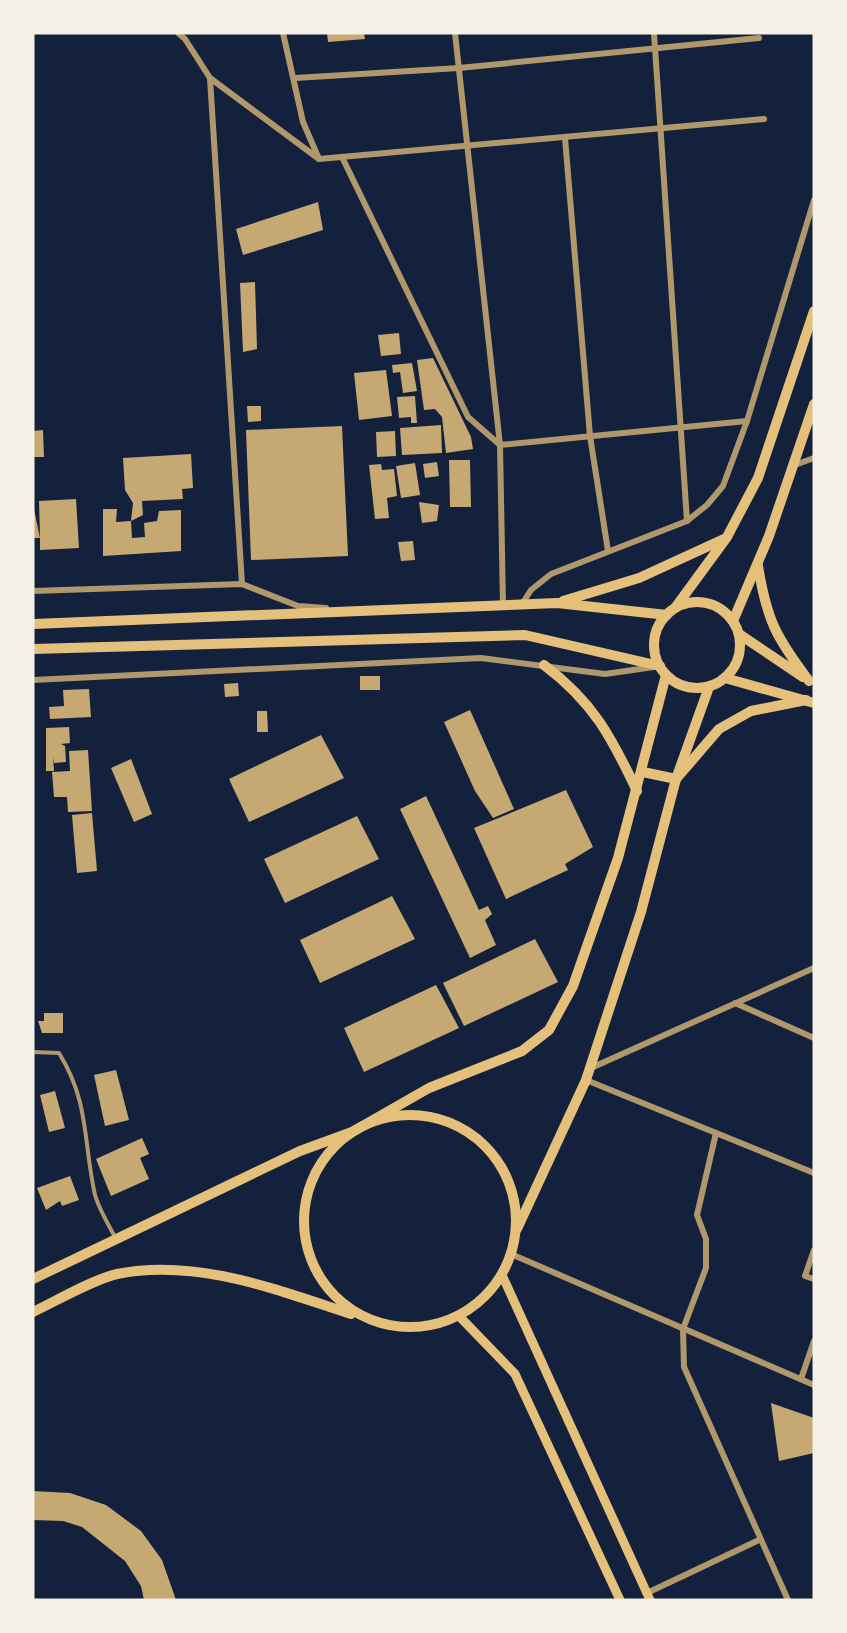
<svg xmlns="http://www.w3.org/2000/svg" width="847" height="1633" font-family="Overpass,sans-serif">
<rect width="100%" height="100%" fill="#14213d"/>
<g fill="#c6a872">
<polygon points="327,33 364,33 365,39 328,42"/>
<polygon points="318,202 323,230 243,255 236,229"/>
<polygon points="255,282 257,349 243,352 240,283"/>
<polygon points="399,333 401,354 381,356 378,335"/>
<polygon points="433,358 471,437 473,449 446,453 442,417 435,409 424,410 417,360"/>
<polygon points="412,363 417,391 403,393 400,372 393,373 392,365"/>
<polygon points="386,370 392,416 359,420 354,373"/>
<polygon points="415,396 417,423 411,423 411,417 399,418 397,397"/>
<polygon points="247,406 261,406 261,421 248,422"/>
<polygon points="441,425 442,453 402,455 400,428"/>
<polygon points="342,426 348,556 251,560 246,430"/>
<polygon points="43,430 44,457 33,457 33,431"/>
<polygon points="395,431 396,456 377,457 376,432"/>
<polygon points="191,454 193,488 182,489 183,499 142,501 143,515 131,521 133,503 125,490 123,458"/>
<polygon points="449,460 470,460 471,507 450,507"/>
<polygon points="437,462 439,476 425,478 423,464"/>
<polygon points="415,463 420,495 401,498 396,466"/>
<polygon points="381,464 382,470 394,469 397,496 387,498 389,518 375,519 369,465"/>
<polygon points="76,499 79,548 40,550 40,538 33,538 33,504 40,538 39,501"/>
<polygon points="419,502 439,505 437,521 422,523"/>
<polygon points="103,509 117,509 116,522 131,521 132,538 145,537 144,523 157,521 159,511 181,510 181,551 103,556"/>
<polygon points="413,541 415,560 401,561 398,542"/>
<rect x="360" y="676" width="20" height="14"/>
<polygon points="238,683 239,696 225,697 224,684"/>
<polygon points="89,689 91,717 50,719 49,707 64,706 63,690"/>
<polygon points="470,710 514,809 493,818 475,791 444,722"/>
<polygon points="257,711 267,711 268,732 257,732"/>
<polygon points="69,727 70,743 61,744 65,746 66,762 54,763 53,757 54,771 46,771 46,728"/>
<polygon points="321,735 344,778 249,822 229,779"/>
<polygon points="88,750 92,811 68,812 67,797 54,797 52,772 70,771 69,751"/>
<polygon points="131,759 152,814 134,822 111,768"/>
<polygon points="566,790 593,847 565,864 568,870 506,899 474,828"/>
<polygon points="426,796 479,910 488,906 492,914 485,920 496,945 470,958 400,809"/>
<polygon points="92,813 97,871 77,873 72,815"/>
<polygon points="357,816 379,859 285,903 264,859"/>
<polygon points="392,896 415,939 320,983 300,940"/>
<polygon points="535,939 558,982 464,1026 443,983"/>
<polygon points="436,985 459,1028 364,1072 344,1028"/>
<polygon points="44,1013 63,1013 63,1033 42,1033 38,1021 44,1021"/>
<polygon points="116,1070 129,1120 105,1126 94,1075"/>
<polygon points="55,1091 65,1128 49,1132 40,1095"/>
<polygon points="142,1138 149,1154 140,1158 149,1179 111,1196 96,1159"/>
<polygon points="70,1176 79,1200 62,1206 60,1201 46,1210 37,1188"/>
<polygon points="771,1403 814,1418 814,1453 779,1461"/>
<polygon points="33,1491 70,1493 106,1505 141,1531 162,1560 176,1600 144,1600 141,1586 125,1561 82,1527 63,1521 33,1520"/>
</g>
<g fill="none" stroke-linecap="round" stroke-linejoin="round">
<path stroke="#b1986c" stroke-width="4" d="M33,1052L59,1053C90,1103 83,1142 95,1195C99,1209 108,1224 115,1237"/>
<g stroke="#b1986c" stroke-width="6">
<polyline points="178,33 185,39 210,78 319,159 764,119"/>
<polyline points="283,33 303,122 319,159"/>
<polyline points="455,33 500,445 503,605"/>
<polyline points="654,33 687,521"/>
<polyline points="210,78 242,584"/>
<polyline points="295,78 459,68 759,38"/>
<polyline points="565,138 590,436 608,551"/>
<polyline points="342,157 468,417 500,445 747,421"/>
<polyline points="792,466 814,458"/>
<polyline points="33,591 242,584 298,606 326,608"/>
<polyline points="522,604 531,590 551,574 687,521 707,505 723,486 747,421 814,200"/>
<polyline points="33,680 481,658 605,674 654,667"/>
<polyline points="735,1003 814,1038"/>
<polyline points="591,1068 814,968"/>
<polyline points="586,1080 814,1173"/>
<polyline points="716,1133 697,1215 706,1239 706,1268 683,1329 684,1367 788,1600"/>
<polyline points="814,1250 805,1276 814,1279"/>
<polyline points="511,1254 814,1385"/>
<polyline points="801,1379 814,1341"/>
<polyline points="647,1593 759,1540"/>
</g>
<g stroke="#e5c07b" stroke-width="9">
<polyline points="502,1275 650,1600"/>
<polyline points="459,1316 515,1374 620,1600"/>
</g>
<g stroke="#e5c07b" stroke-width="10">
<path d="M758,566C767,621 776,637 809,681"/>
<polyline points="563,601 639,578 724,539"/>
<circle cx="697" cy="645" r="43"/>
<polyline points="675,608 727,537 758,478 814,311"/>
<polyline points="733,621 769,536 814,404"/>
<polyline points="33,624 557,603 667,615"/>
<polyline points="739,634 803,677"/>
<polyline points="33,649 525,635 660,666"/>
<path d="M544,665C593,702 611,736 637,791"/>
<polyline points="725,678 814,703"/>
<polyline points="643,772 676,779 719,729 751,711 806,700"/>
<circle cx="410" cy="1221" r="106"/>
<polyline points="517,1229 586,1080 641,912 676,779 709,687"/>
<polyline points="33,1279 300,1151 352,1132 429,1088 522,1051 549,1030 573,986 618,858 666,675"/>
<path d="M33,1312C56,1301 94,1279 117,1274C197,1258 277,1290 351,1314"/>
</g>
</g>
<rect width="847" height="1633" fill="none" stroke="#f6f1e7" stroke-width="69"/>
</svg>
